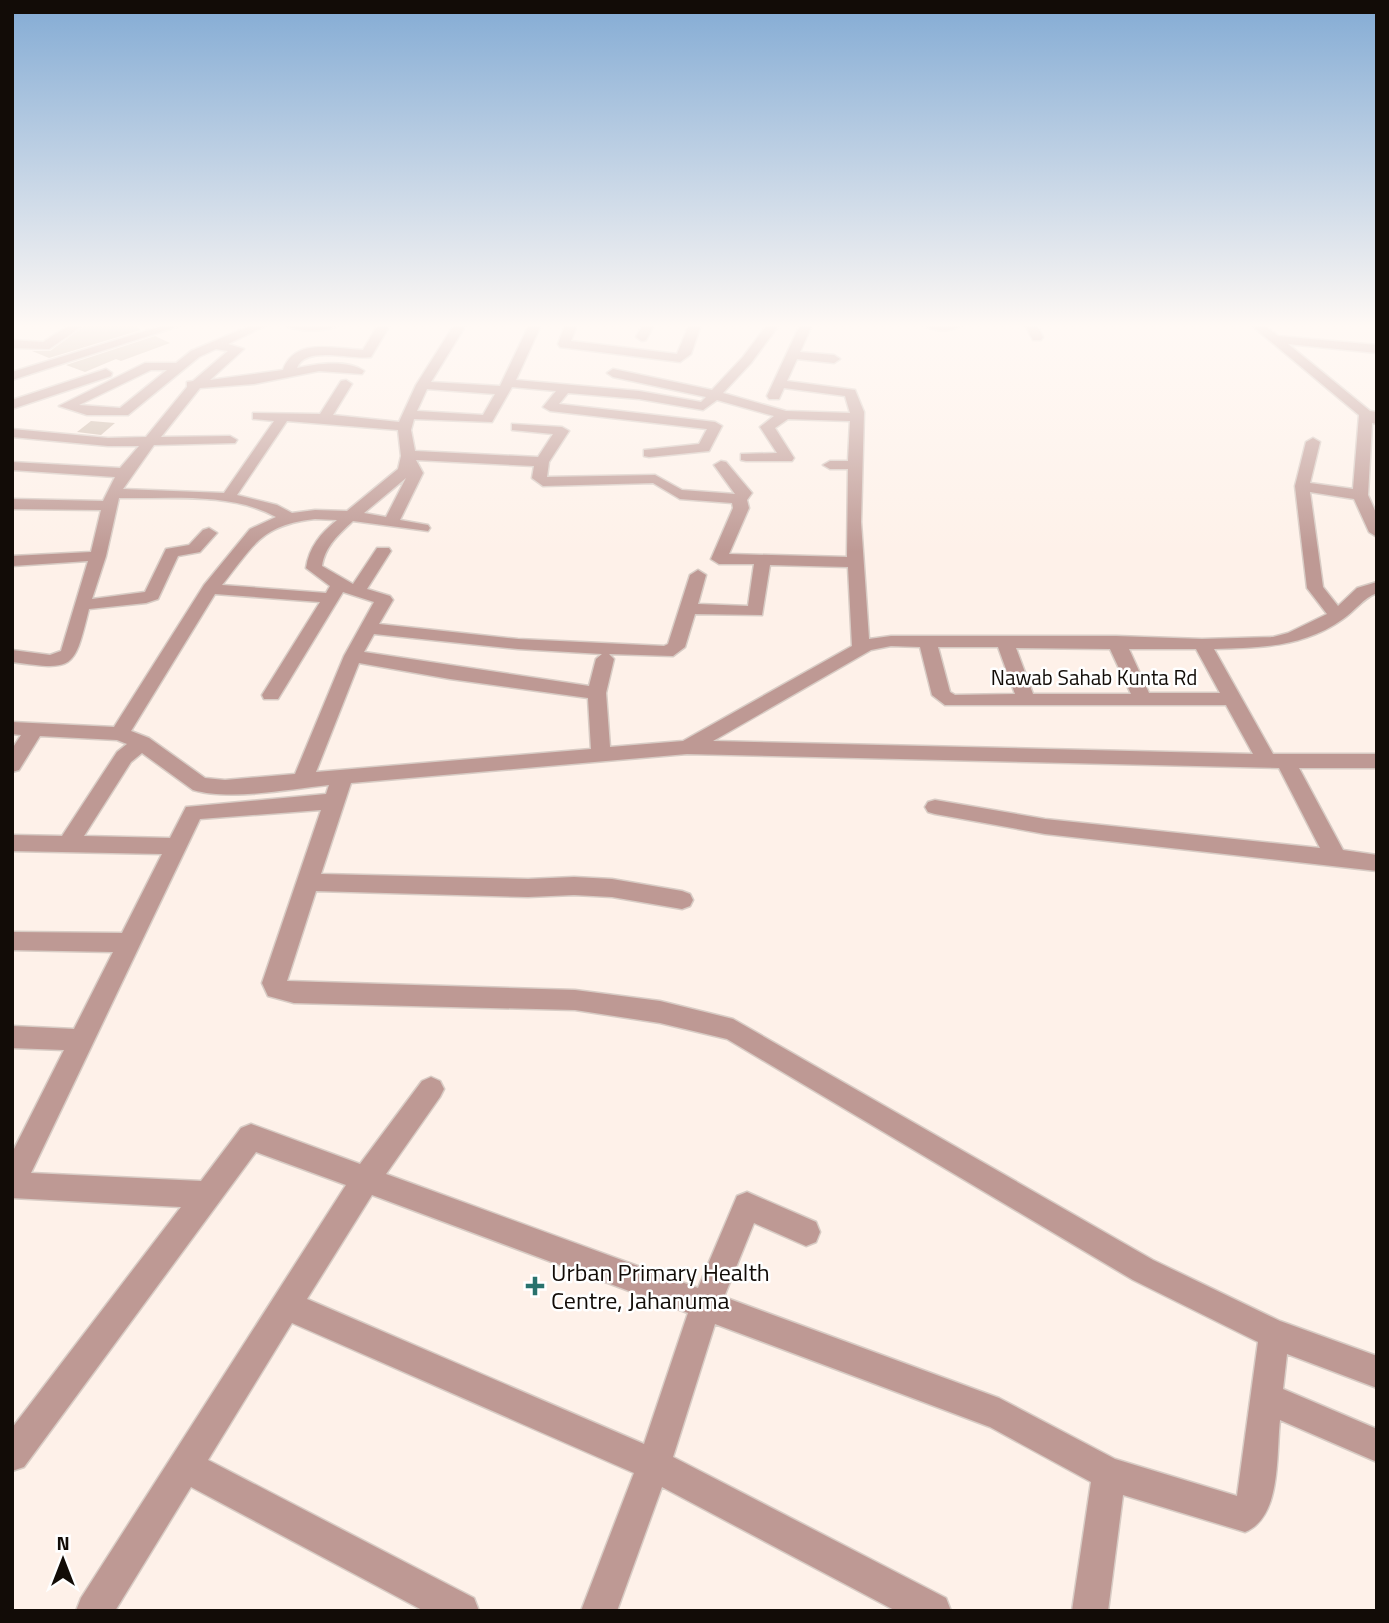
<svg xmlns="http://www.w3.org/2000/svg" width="1389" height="1623" font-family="'Titillium Web',sans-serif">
<rect width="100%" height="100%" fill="#fef1e9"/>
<g fill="#cdbaac">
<polygon points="86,325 135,326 141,330 49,358 32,351 50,351"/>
<polygon points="155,336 170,343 121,361 116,359 85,372 66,365"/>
<polygon points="91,421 115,423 101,435 77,432"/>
</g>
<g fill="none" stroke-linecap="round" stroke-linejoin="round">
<defs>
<g id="minor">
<polygon points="70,325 84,325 49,349 12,348 12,340 43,342"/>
<polygon points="165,325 182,325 12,380 12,372"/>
<path d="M252,325H267L228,344L244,349L210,380L283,370C295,337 334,349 363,350L378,325H390L371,357C351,360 305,345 297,368C315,364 348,359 364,371L362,374L319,371L254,384L200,388L161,437L230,436L237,440L235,443L154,445L123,489L224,493L274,421L253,419V413L320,414L341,381L346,380L352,384L333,415L399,422L416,385L454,325H466L431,382L500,386L529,325H541L516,380L639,391L701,402L706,397L613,377L607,373L613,369L712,390L743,357L767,325H779L751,363L723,393L786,411L850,413L845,396L784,388L779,399H769L767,396L800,325H812L800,352L834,355L840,359L834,363L797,359L787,381L855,390L864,412L861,522L869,639L891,636H1116L1202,639L1273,637L1288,633L1327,614L1307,588L1295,486L1306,442L1313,438L1320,442L1310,483L1353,489L1359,415L1251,325H1264L1278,336L1377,345V353L1288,344L1370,411L1377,412V424L1372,423L1368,495L1377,515V537L1369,532L1354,499L1310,492L1323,587L1338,606L1357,588L1377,582V593C1363,598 1355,611 1343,619C1304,647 1260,648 1214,649L1273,754H1377V768H1299L1343,850L1377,855V871L1045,834L935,814L928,812L925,807L928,802L935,800L1045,819L1320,848L1279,768L687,754L351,783L321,874L528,879L574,877L612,879L682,891L690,894L693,900L690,906L682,909L612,897L574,895L528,897L316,891L287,981L575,990L660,1001L733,1019L1153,1260L1280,1321L1377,1356V1388L1287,1354L1283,1389L1377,1429V1462L1280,1420C1276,1454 1282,1517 1245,1532L1123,1495L1108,1611H1072L1091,1482L990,1427L715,1324L673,1457L946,1598L951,1611H896L662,1487L617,1611H581L634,1473L292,1323L208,1460L474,1598L479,1611H424L191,1487L115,1611H76L81,1598L346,1185L256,1152L24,1467L12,1471V1428L181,1207L12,1198V1153L64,1050L12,1048V1026L74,1029L113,952L12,950V932L122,933L162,854L12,851V835L62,836L117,752L127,744L117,740L40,736L19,770L12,772V749L21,735L12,734V722L114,727L204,585L250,529L276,517C231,492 170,499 119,498L106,556L92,599L145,592L166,549L189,545L203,530L209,528L217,533L200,552L178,556L158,599L146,603L89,609C74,669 75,671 12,662V650L50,655L61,651L88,561L12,566V556L91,552L101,510L12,509V499L103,501L115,477L12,470V462L120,468L139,446H108L12,437V429L108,438L146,437L187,387V382L193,381L228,351L216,349L199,357L128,415H87L59,406L145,363H176L191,351ZM151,370H167L120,408L79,405ZM512,387L556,391L543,407L550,411L707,429L699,444L644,450V456L649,457L709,451L722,426L715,422L559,404L568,393L639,399L703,410L717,400L774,416L760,427L777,453L741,454V460L746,461H792L794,458L775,428L788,419L850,421L848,461H830L823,465L830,469H848L847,557L729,554L749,508L747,500L752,493L726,462L721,461L714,465L735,494L682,490L655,475L547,477L549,462L569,431L562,427L512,424V430L553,434L538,457L415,451L411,430L414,419L492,422ZM427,389L495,394L483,415L417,411ZM287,421L398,430L401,456L398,469L347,511L315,510L292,513L277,505L237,495ZM416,460L534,466L532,478L543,486L653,483L680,499L732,503L733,508L711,559L719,564H754L748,606L698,604L706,575L698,570L690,575L668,644L664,646L518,639L379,624L393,600L390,596L367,589L391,551L389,548H377L353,584L322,566C325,546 339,534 353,521L428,531L430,528L428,525L400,520L423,473ZM406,478L386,517L364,513ZM315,519L337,520C321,533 309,547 306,568L330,586L326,593L222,585C254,545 261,525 315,519ZM770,565L848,567L852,646L683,741L610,747L606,693L614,659L609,654L673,656L685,647L695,614L762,615ZM343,592L374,602L344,656L295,774L225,780L205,778L149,738L131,731L215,594L320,602L262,695L264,699H278ZM374,634L518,649L602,654L596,659L589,686L364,652ZM891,646L920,647L932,695L945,705H1226L1253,754L713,741L871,650ZM938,647H998L1015,694L955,695L950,692ZM1016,648L1110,649L1131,694H1033ZM1129,649H1196L1220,693H1149ZM359,663L450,679L588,698L591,749L316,772ZM142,753L193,790C231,801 289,789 329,785L326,794L186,807L170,838L84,836L131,762ZM321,810L262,983L268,996L294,1003L575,1010L660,1023L727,1039L1133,1280L1258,1342L1237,1496L1115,1459L999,1398L724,1297L754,1223L806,1246L816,1242L820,1232L816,1222L747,1192L737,1196L698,1288L386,1174L440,1097L444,1089L440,1081L431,1077L422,1081L360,1164L251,1124L241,1128L201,1181L31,1173L200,819ZM372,1195L688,1313L644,1444L307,1299Z"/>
<path d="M285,325H338C328,332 295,332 285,325Z"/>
<polygon points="565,325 577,325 571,341 677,354 689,325 701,325 691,354 680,362 560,347 558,344"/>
<polygon points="642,325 654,325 646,340 642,341 636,337"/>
<path d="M923,325H963C952,332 934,332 923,325Z"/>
<polygon points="1025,325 1037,325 1043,337 1041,340 1033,340"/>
<polygon points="106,369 112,373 111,376 12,409 12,400"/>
</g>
</defs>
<use href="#minor" stroke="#d8ccc5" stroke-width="3"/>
<use href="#minor" fill="#be9994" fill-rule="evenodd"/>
</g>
<linearGradient id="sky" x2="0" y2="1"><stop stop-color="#83abd4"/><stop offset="0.59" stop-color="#fff9f5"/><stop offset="1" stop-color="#fff9f5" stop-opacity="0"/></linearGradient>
<rect width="1389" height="552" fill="url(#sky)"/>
<path fill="#28726d" stroke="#fff" stroke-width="2.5" d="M531.5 1275.5h7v7h7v7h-7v7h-7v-7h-7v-7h7z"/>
<g text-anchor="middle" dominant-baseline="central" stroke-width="5" stroke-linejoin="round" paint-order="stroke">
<g font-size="21" fill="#120c07" stroke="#fff">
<text x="1094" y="677">Nawab Sahab Kunta Rd</text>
</g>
<g font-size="24" fill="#120c07" stroke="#fff" text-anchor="start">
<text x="551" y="1272">Urban Primary Health<tspan x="551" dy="28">Centre, Jahanuma</tspan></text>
</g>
</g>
<rect width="1389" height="1623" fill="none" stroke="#120c07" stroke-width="28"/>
<g transform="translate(63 1560)" stroke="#ffffff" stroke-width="5" paint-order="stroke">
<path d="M0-5L12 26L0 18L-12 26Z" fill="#120c07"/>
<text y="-10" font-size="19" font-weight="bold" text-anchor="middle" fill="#120c07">N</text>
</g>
</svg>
